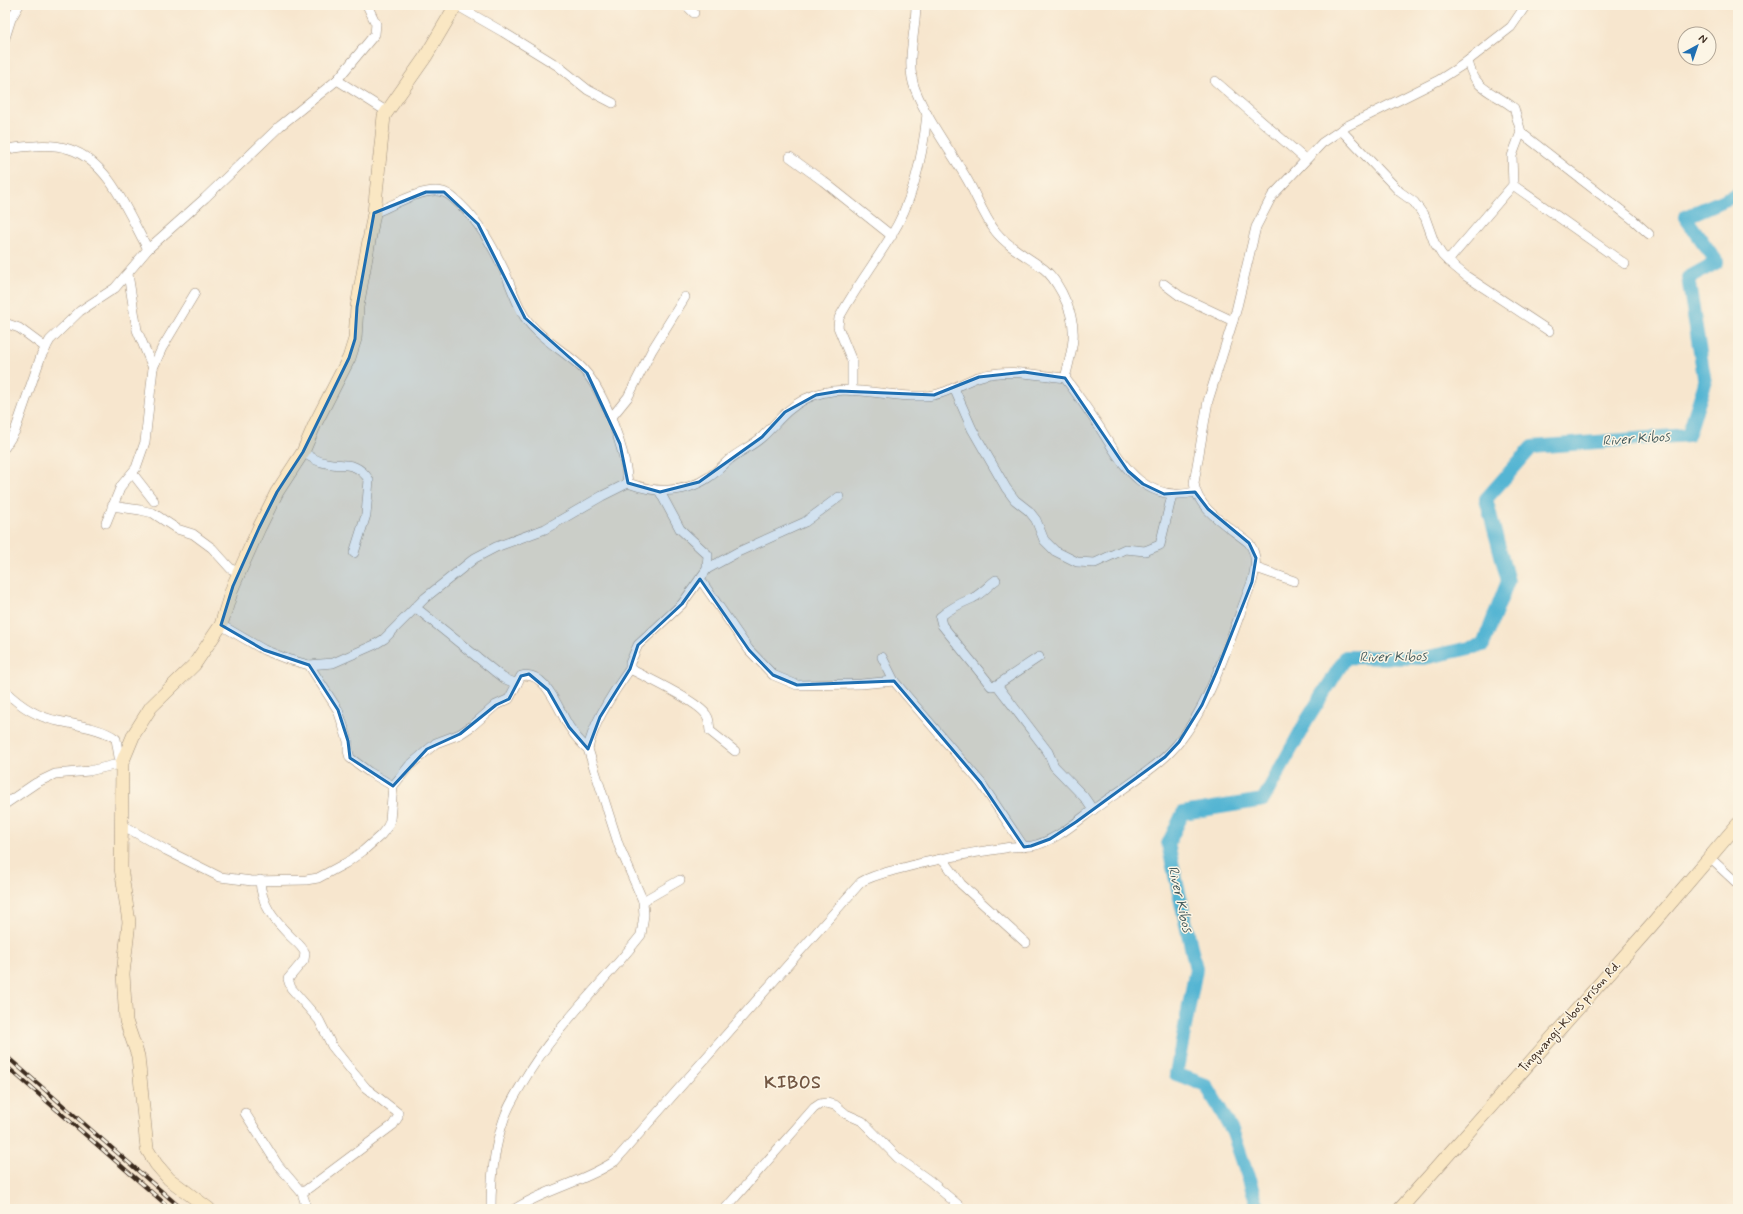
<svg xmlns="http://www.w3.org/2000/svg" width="1743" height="1214" font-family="Mynerve,sans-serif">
<rect width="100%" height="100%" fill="#fcf5e5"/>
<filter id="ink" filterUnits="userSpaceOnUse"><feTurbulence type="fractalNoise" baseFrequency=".025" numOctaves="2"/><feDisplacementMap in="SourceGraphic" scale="8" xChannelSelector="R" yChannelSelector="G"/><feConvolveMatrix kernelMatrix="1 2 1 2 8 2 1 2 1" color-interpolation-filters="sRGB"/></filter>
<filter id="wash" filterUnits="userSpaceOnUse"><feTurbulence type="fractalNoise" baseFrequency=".012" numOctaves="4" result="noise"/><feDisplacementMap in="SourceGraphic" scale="16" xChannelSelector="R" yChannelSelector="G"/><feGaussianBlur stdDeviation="0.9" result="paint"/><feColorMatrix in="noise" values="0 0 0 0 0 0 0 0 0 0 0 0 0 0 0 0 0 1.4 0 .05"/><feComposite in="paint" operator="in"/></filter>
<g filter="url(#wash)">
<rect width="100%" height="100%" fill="#f7e6ce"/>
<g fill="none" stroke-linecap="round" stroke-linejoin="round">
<polyline stroke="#54b5d3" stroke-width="14" points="1259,1209 1232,1130 1206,1085 1176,1074 1196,969 1168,844 1183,813 1263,800 1307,720 1346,657 1424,658 1483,645 1508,581 1486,499 1532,447 1688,435 1705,383 1688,278 1717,262 1685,217 1738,194"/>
</g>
</g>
<g filter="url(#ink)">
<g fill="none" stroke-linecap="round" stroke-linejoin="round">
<defs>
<g id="street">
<polyline points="456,5 503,32 558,66 588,90 613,103"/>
<polyline points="686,5 694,13"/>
<path d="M916,5C916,32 905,63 915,89C928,122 951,151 968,181C977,197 984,217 996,232C1008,247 1028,257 1044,269C1052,275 1057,284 1062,293C1079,326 1074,344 1065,378C1077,394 1089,411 1100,428C1123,465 1144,504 1195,492"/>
<polyline points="5,38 11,19 19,5"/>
<path d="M1468,61C1475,92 1492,90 1514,108L1521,132L1524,135L1631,218L1649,234"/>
<polyline points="337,80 386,111"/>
<polyline points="1215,81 1305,159"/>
<polyline points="1341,130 1400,192 1414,202 1425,217 1434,242 1442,255 1448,261 1466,276 1549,331"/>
<path d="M5,149C25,147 49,142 69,149C110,162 128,214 148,249"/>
<polyline points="790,157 823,181 892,236"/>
<polyline points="1513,185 1625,264"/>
<path d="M374,213C392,206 424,186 443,192C449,193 455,200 460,204C480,223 493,247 505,272C511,287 516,302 524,316C538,337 561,349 579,365C604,388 625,449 628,483"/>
<polyline points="1448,261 1513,185 1512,156 1521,132"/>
<polyline points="128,274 137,330 153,368"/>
<polyline points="1164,284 1180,296 1233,321"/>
<polyline points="5,323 19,328 46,348"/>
<polyline points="954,388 972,429 1006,488 1015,500 1029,511 1036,520 1044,540 1055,551 1077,562 1095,563 1125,549 1145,551 1160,545 1172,495"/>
<path d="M852,391V361L838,327L839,318C854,290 874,264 891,236C913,201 923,154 927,114"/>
<polyline points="611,418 628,397 652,350 685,297"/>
<polyline points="5,447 15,431 41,356 50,340 80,311 115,288 148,249 205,198 280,126 337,80 375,34 376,24 367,5"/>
<path d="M303,452C310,457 318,462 326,463C344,467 356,460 369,480L366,515L354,553"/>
<polyline points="133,474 154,501"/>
<polyline points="112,506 140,510 153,513 177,529 193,534 212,548 231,569 240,572"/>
<polyline points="106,523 121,486 136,468 145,442 153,368 162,348 195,293"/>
<polyline points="1256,568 1294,581"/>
<polyline points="707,569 738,552 805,522 839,497"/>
<polyline points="700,579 749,650 773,675 797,685 861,684 894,681"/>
<path d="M996,580C989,585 981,594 973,598C961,603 950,608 940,617L942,625L991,686L997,685L1039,657"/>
<polyline points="415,607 503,678 517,684"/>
<path d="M221,625L264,650L287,659L309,665L333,663L374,645L384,639L425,598L475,558L496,547L545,529L602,496L628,483C655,493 684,494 709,477C717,472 723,465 730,459C740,451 752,446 762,437C777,423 786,409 805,399C843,380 885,398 924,396C944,396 960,383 978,377C1007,368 1036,375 1065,378"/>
<polyline points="882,657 894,681 981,783 1024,847"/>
<polyline points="309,665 338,710 348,741 348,751 350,758 369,772 393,786"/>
<path d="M630,669C644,676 701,703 707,716C710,720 709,726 710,731L735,751"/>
<polyline points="997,685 1048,752 1054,766 1084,797 1093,810"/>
<path d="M5,691C20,706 37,717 58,721C73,724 105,729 116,739L119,757L122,763"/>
<polyline points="5,804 36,783 55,774 89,771 114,765 122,766"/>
<path d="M122,825L166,850L220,877L252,881L306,880L318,878L346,863L363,851L381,835L388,826L390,820L393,786L409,766L436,743L460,734L472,726L496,705L509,699L521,676C546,669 559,712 570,728C575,736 581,743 588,749"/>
<polyline points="1709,857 1738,884"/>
<polyline points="943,859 961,884 1026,943"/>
<path d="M260,880C261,905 274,920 291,937C296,942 302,946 305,953L304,960L288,979L291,988L319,1020L332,1046L355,1075L366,1088L398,1113V1117L393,1125L302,1193"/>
<polyline points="643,901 680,880"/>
<polyline points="245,1113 278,1165 302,1193 305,1202 304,1209"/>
<path d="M491,1209C491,1179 494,1147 504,1119C508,1106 516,1094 523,1082C555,1027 602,985 641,935L644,915L643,901L619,846L588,749C593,722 614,691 630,669V663L638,645L682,604L707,569L708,555L680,529L660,492"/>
<path d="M515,1209C546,1189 584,1182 615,1161L861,882C871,876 884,873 895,870C931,860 968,853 1005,848C1014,846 1023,847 1032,846C1056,841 1077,821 1097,807C1119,791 1144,776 1165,757C1208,719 1231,634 1252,582C1256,567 1258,556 1249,543C1230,527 1197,510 1194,483L1208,401L1236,311L1256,227L1272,196L1322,143L1347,126L1439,80L1461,66L1511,27L1526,5"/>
<polyline points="725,1209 814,1108 820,1104 826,1103 835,1105 846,1114 862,1121 898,1158 930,1181 963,1209"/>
</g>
<g id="secondary">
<polyline points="209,1209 169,1179 156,1164 147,1149 138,1056 126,1021 123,974 129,922 121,868 122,763 134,734 151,707 194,665 221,625 233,586 259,528 277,492 303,452 315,424 349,358 355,339 357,307 374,213 384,116 426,56 456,5"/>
<polyline points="1400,1209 1651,926 1738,824"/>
</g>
</defs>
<use href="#street" stroke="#998876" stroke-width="10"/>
<use href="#secondary" stroke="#998876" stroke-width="14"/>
<use href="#street" stroke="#fff" stroke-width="9"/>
<use href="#secondary" stroke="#fae7c3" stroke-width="13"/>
<defs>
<g id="rail">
<polyline points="5,1055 182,1209"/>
<polyline points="5,1065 171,1209"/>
</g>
</defs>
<use href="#rail" stroke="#3b2a1e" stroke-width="4"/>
<use href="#rail" stroke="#fcf5e5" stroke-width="2.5" stroke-dasharray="8" stroke-linecap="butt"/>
</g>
</g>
<path fill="#1f6fb2" fill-opacity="0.2" stroke="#1f6fb2" stroke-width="3" stroke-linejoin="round" d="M426,192H444L478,224L525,318L587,373L620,444L628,483L660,492L699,482L762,437L785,412L816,395L840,391L934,395L979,377L1024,372L1065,378L1128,471L1143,484L1164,494L1195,492L1208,509L1249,543L1256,558L1252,582L1216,673L1202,705L1179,742L1165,757L1076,822L1050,839L1031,846L1024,847L981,783L894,681L797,685L773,675L749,650L700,579L682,604L638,645L630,669L600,717L588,749L569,727L548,690L529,674L521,676L509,699L496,705L460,734L427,749L393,786L350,758L348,741L338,710L309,665L264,650L221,625L233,586L259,528L277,492L303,452L349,358L355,339L357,307L374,213Z"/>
<g text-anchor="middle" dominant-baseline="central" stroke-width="3" stroke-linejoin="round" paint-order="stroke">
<g font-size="13" fill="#3b2a1e" stroke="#fcf5e5">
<text transform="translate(1570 1017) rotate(-48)">Tingwangi-Kibos prison Rd.</text>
</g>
<g font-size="14" font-style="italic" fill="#445b5d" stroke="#fcf5e5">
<text transform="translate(1636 439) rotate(-4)">River Kibos</text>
<text transform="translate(1393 657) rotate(-1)">River Kibos</text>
<text transform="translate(1180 899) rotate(77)">River Kibos</text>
</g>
<g font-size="17" font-weight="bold" letter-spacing="1" fill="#735743" stroke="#fcf5e5">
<text x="793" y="1083">KIBOS</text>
</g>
</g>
<rect width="1743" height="1214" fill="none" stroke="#fcf5e5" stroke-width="20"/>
<g transform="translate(1697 46) rotate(40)"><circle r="19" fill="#fcf5e5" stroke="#afa495"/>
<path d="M0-3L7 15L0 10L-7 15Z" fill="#1f6fb2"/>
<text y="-6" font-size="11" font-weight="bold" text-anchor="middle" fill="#3b2a1e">N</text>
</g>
</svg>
